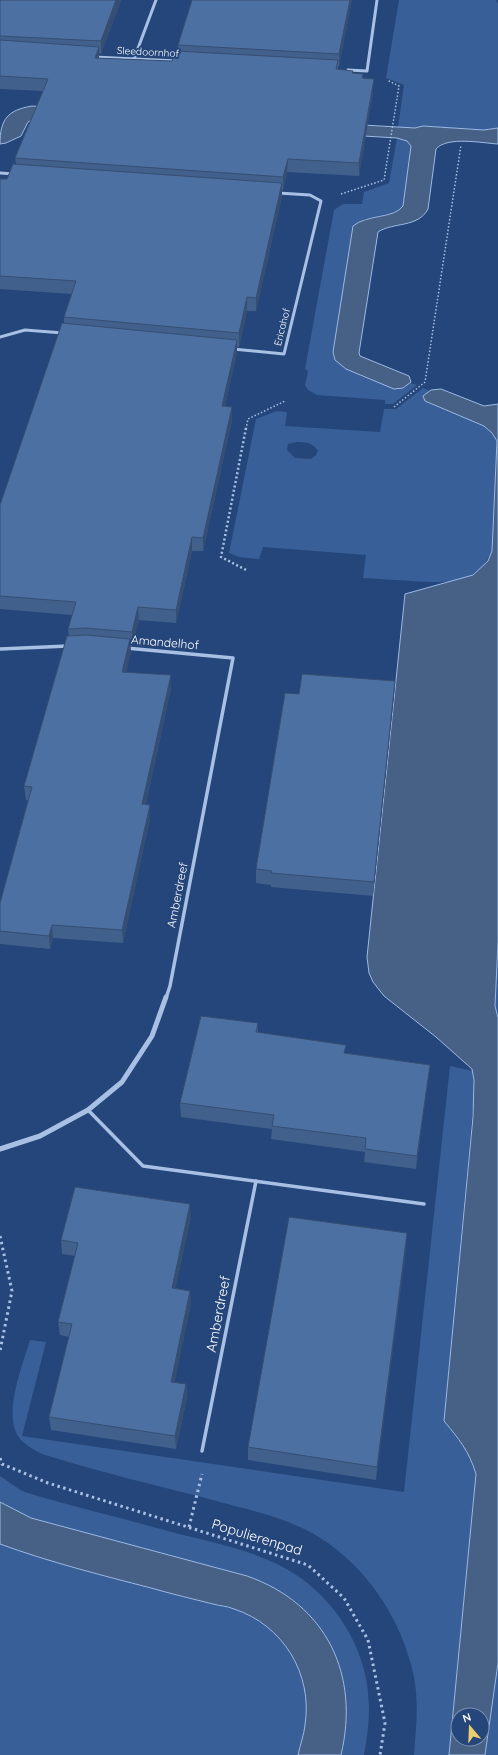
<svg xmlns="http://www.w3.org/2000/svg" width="498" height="1755" font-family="Quicksand,sans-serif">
<rect width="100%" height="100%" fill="#25467a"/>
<g fill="#385f97" fill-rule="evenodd">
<polygon points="399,0 496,0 498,4 498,128 484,130 423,126 415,128 398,127 404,85 386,78"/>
<polygon points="397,138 407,141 411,146 403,206 397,212 364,219 353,226 333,352 403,388 410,383 417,385 393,404 385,404 385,400 317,395 308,390 305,385 308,371 305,369 334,210 343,204 362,204 364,192 389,183"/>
<path d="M423,388L430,391L423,396L425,401L484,426L492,433L497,441L492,551C477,586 445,583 412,581C396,580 379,579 363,578L366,555L263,547L259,559L239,557L229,553L256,419L277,411L287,412L285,426L380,432L384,409H396ZM296,442C305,442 312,442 318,451L316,455L311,459L295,458L287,450L288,444Z"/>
<polygon points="498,942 498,1018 495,1006"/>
<path d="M450,1066L473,1071L474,1096L444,1421C459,1439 469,1451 476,1474L449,1755H414C416,1729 419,1703 414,1677C402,1618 364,1562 312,1533C285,1518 250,1510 220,1502C161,1486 101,1473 42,1454C33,1449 24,1445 18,1436C3,1413 23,1364 30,1340L46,1342L22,1436L404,1492Z"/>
<path d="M0,1476L22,1491L41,1497C87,1510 133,1521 179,1534C212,1542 246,1549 277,1564C331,1590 369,1647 369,1707C369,1723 367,1739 364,1755H341C360,1675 326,1604 247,1576L31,1518L0,1502Z"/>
<path d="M0,1544C49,1562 101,1575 151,1588C172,1594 193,1599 213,1604C220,1606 227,1606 234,1609C283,1625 313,1674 305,1725C304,1735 300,1745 298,1755H0Z"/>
<polygon points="498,1663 498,1755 485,1755"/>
</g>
<g fill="#476086" stroke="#9cbae5" fill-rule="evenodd">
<path d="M32,106L415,128L423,126L484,130L498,128V144C482,143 447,136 436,149L428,209C418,228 393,222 378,232L359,353L360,356L409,376L411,382L403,388L394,389L346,369L335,360L333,352L353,226C367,214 394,219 403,206L411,146L407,141L397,138L47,117L34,119L28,122L21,136L6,143L0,144C0,119 8,110 32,106Z"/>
<path d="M441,389L484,406L498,404V942L495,1006L498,1018V1663L485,1755H449L476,1474C469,1451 459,1439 444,1421L473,1117L474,1080L472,1069L436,1037L384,996L373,982L369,973L367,957L405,594L473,575L488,561L492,551L497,441L492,433L484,426L425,401L423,396L431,390ZM458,1715H482V1739H458Z"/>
<path d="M0,1502L31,1518L247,1576C327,1604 360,1675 341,1755H298C300,1745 304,1735 305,1725C313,1674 283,1625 234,1609C227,1606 220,1606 213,1604C193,1599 172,1594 151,1588C101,1575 49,1562 0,1544Z"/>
</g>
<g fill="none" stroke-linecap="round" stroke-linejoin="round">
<g stroke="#a8c0e4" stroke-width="1.5" stroke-dasharray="1.5 2" stroke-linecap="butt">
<polyline points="341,194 384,180 399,86 387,80"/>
<polyline points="394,407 425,382 461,145"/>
<polyline points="246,429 248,419 285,401"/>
</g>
<polyline stroke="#a8c0e4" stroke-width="2.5" stroke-dasharray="2 2.5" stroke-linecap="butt" points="246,428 221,557 248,571"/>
<g stroke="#a8c0e4" stroke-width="3" stroke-dasharray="2.5 3.5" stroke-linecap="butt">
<polyline points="0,1236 12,1291 0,1351"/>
<polyline points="0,1458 2,1464 48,1483 308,1565 344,1598 368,1640 385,1723 380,1755"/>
<polyline points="189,1527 202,1474"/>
</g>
<g stroke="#a8c0e4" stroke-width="3.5">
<polyline points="88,1110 143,1166 424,1204"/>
<polyline points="202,1451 256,1181"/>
</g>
<g stroke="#a8c0e4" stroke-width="3">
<polyline points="94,57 177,61"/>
<polyline points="134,59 156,0"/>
<polyline points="348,70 367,71 377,0"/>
<polyline points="0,173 14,174"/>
<polyline points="0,337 25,330 63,333"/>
<polyline points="233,349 284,354 321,201 310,195 278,193"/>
</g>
<g stroke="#a8c0e4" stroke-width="3.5">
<polyline points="126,648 233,658 170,986 166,998"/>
<polyline points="0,649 68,646"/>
</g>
<polyline stroke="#a8c0e4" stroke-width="5" points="0,1149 40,1136 88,1110 122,1082 152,1036 166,997"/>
</g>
<g fill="#42608c">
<polygon points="0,0 121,0 101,54 99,53 99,58 172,61 178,51 178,45 352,0 339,66 338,66 338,69 353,73 363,74 363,78 373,92 359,176 287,172 283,190 282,190 282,196 256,311 247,311 239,347 237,347 237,353 225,406 232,407 232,420 203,551 192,551 176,623 139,620 132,646 130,646 131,652 126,672 171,688 146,804 150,818 123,943 53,938 50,949 0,944 0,903 28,800 26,800 24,786 69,635 68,629 72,615 0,609 0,505 64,324 64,317 72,294 0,289 0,179 7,179 16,164 15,158 43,91 0,89"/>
<polygon points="395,681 373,896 271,887 271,885 256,883 256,869 299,694"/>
<polygon points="258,1023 258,1032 346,1053 430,1065 416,1169 364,1162 365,1152 271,1139 272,1129 181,1117 180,1103"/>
<polygon points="191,1217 175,1288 190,1291 191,1304 174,1382 186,1384 187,1397 176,1449 51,1430 49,1417 69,1337 60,1335 58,1322 75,1256 62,1254 61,1240"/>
<polygon points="406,1247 376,1480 248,1460 248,1447"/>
</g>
<g fill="#364e72">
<polygon points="116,0 121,0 101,54 101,41"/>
<polygon points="350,0 352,0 339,66 339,54"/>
<polygon points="99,47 99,59 95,58"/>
<polygon points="374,79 373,92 359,176 359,163"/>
<polygon points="288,159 287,172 283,190 283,177"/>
<polygon points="282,183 282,196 256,311 256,298"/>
<polygon points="247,297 247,311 239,347 239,333"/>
<polygon points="237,340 237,353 222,419 222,406"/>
<polygon points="232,407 232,420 203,551 203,538"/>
<polygon points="192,537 192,551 176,623 176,610"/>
<polygon points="138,607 139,620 132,646 132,632"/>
<polygon points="130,639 131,652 123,686 122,672"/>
<polygon points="171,675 171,688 143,818 142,804"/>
<polygon points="395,681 394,695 373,896 374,882"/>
<polygon points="150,805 150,818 123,943 122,930"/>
<polygon points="52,925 53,938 50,949 49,936"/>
<polygon points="430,1065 428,1079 416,1169 417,1156"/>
<polygon points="190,1204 191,1217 173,1301 172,1288"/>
<polygon points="407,1233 406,1247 376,1480 377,1467"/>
<polygon points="190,1291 191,1304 172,1395 171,1382"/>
<polygon points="186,1384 187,1397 176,1449 175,1436"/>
</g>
<g fill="#4d70a3" stroke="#364e72">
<polygon points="0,0 116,0 101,41 0,36"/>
<polygon points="192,0 350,0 339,54 178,45"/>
<polygon points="0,40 99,47 95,58 172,61 176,51 338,60 336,69 353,71 352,73 363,74 362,78 374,79 359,163 288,159 283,177 15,158 48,79 0,76"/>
<polygon points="13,164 282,183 256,298 247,297 239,333 64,317 76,281 0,276 0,179 7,179"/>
<polygon points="62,323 237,340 222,406 232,407 203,538 192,537 176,610 138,607 132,632 86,628 68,629 76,602 0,596 0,505"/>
<polygon points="86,635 130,639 122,672 171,675 142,804 150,805 122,930 52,925 49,936 0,931 0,903 32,787 24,786 67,636"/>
<polygon points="302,674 395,681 374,882 271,873 272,871 256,869 285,693 299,694"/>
<polygon points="201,1016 258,1023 256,1032 346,1045 344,1053 430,1065 417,1156 365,1149 366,1138 272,1126 274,1115 180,1103"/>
<polygon points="75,1187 190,1204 172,1288 190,1291 171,1382 186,1384 175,1436 49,1417 72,1324 58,1322 78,1243 61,1240"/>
<polygon points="289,1217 407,1233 377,1467 248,1447"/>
</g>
<g text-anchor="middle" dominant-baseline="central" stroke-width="4" stroke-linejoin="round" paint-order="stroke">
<g font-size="10" fill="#fff" stroke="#25467a">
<text transform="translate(148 52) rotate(3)">Sleedoornhof</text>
<text transform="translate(282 327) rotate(-76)">Ericahof</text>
</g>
<g font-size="12" fill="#fff" stroke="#25467a">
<text transform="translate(165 642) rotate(5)">Amandelhof</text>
<text transform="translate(177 895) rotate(-79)">Amberdreef</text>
</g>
<g font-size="14" fill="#fff" stroke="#25467a">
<text transform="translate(218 1314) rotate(-79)">Amberdreef</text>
<text transform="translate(257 1537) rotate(17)">Populierenpad</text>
</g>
</g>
<g transform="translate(470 1727) rotate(341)"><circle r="19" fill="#25467a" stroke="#7c90af"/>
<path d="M0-3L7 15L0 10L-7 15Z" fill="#edce6c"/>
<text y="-6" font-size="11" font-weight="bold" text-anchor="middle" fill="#ffffff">N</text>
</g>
</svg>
